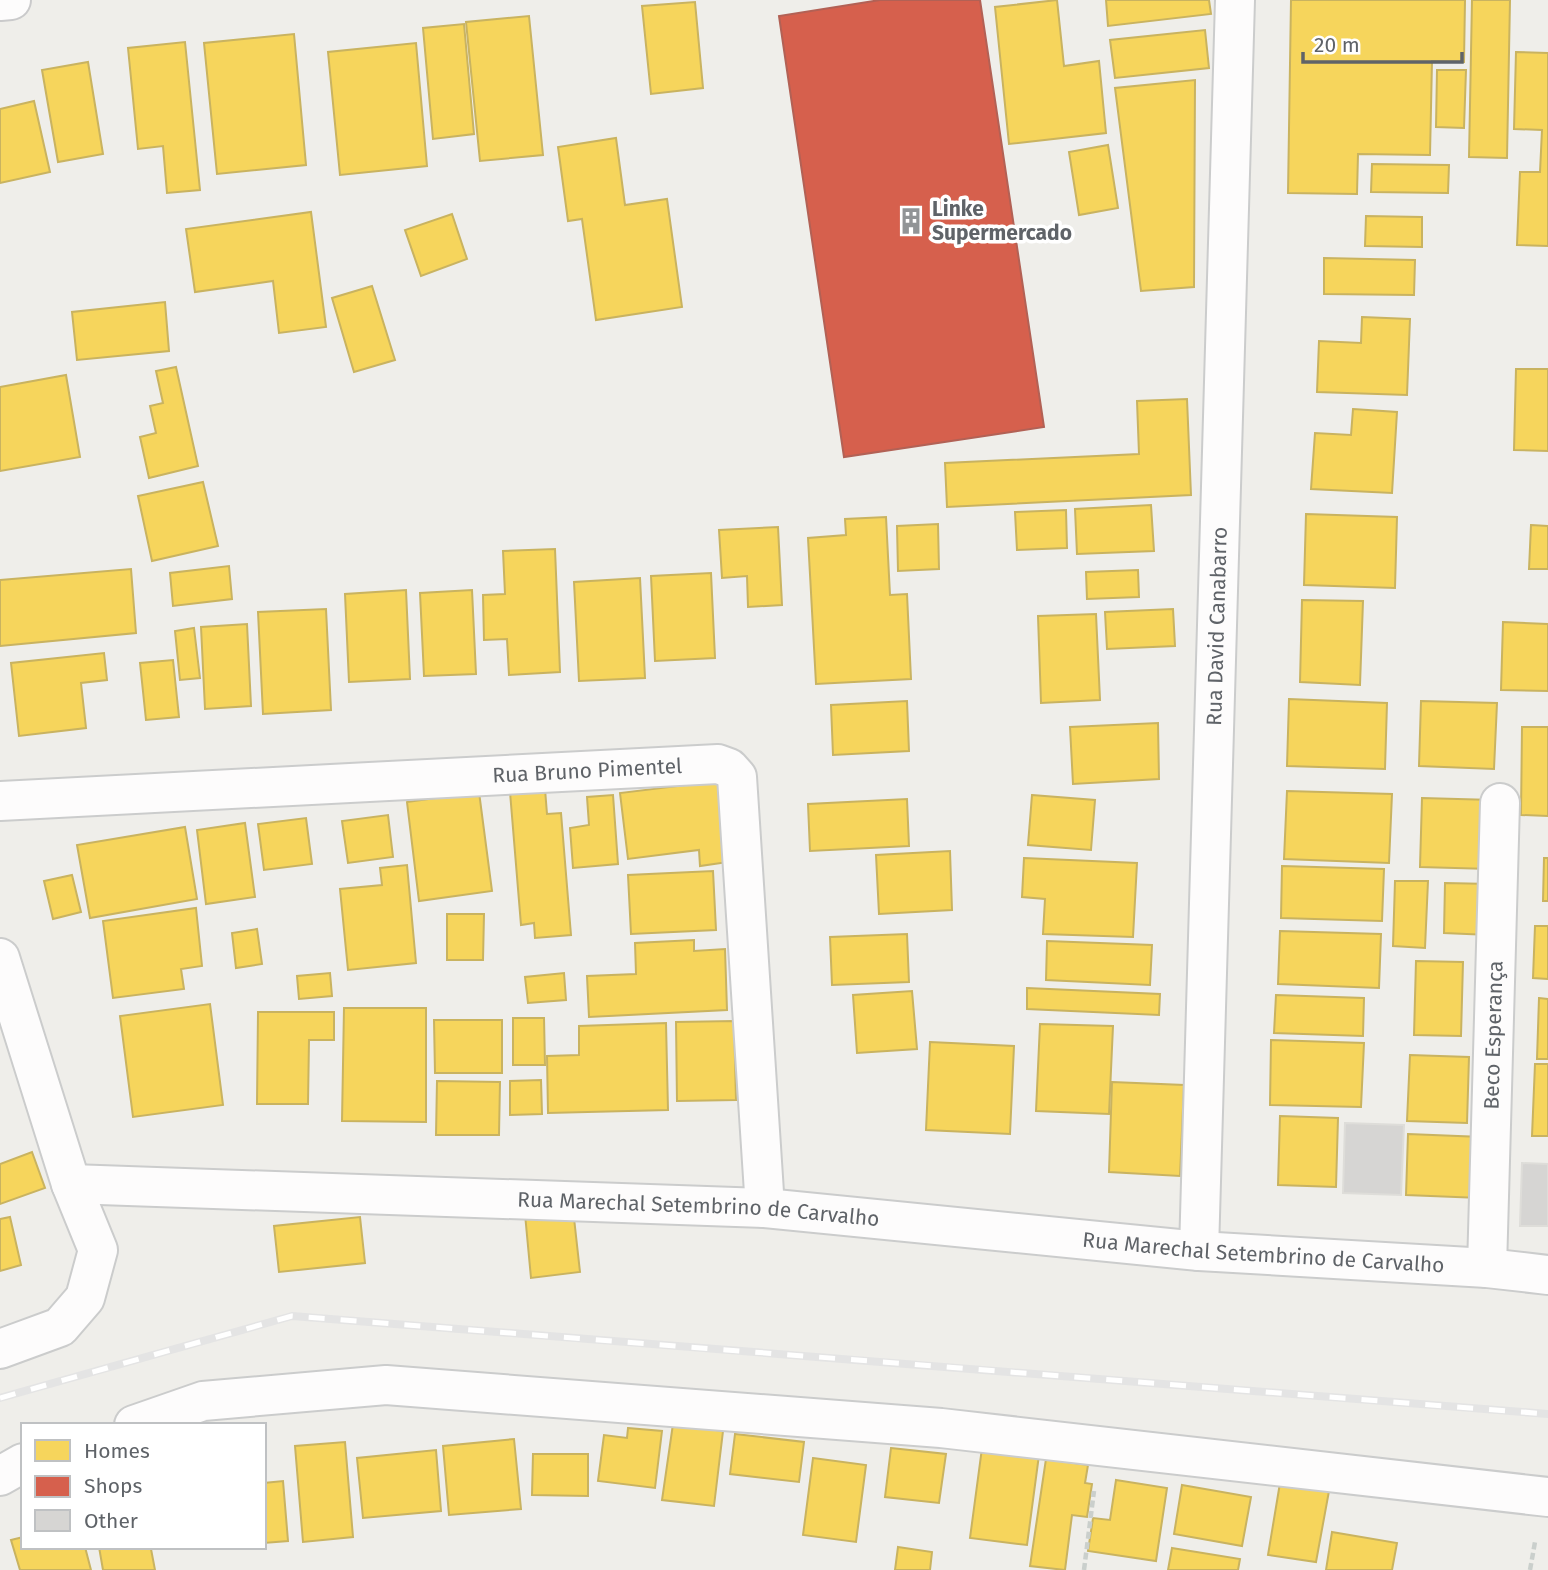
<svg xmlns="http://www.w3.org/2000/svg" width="1548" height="1570" font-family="'Fira Sans',sans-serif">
<rect width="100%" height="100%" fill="#efeeea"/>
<g fill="#f6d55c" stroke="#c9b360" stroke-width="2">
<polygon points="1057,0 1064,66 1099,61 1106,133 1009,144 995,7"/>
<polygon points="1106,0 1209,0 1211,14 1108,26"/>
<polygon points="1291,0 1465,0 1464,62 1432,61 1430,155 1358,154 1357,194 1288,193"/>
<polygon points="1472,0 1510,0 1507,158 1469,157"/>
<polygon points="695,2 703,88 651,94 642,6"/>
<polygon points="529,16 543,155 480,161 466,22"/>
<polygon points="464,24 474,134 433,139 423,28"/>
<polygon points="1205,30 1209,68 1115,78 1110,40"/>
<polygon points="294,34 306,165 217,174 204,43"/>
<polygon points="185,42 200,190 167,193 163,146 138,149 128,48"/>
<polygon points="416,43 427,166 340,175 328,52"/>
<polygon points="1516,52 1548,53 1548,246 1517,245 1520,172 1540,172 1542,130 1514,129"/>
<polygon points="88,62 103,154 58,162 42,70"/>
<polygon points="1437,70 1466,70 1464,128 1436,127"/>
<polygon points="1195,80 1194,287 1141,291 1115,88"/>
<polygon points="34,101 50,172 0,183 0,109"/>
<polygon points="616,138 625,205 667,199 682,307 596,320 582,219 568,221 558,147"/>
<polygon points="1108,145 1118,208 1079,215 1069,152"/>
<polygon points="1372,164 1449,165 1448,193 1371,192"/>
<polygon points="311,212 326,327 279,333 273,281 195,292 186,229"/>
<polygon points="452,214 467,259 421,276 405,230"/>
<polygon points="1366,216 1422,217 1422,247 1365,246"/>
<polygon points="1324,258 1415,260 1414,295 1324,294"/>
<polygon points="372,286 395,360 354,372 332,298"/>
<polygon points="165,302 169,351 77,360 72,312"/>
<polygon points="1362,317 1410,319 1407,395 1317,392 1319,341 1361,343"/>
<polygon points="176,367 198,466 149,478 140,437 156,433 150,406 163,403 156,371"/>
<polygon points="1516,369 1548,369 1548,451 1514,450"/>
<polygon points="66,375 80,457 0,471 0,387"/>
<polygon points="1187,399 1191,495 947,507 945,463 1139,454 1137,401"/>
<polygon points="1353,409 1397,412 1392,493 1311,489 1315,433 1351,435"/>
<polygon points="203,482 218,546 152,561 138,496"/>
<polygon points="1151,505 1154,551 1077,554 1075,509"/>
<polygon points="1066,510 1067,548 1017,550 1015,512"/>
<polygon points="1306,514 1397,517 1395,588 1304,585"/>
<polygon points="886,517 890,595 907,594 911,679 816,684 808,538 846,535 845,519"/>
<polygon points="938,524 939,569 898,571 897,526"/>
<polygon points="1531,525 1548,526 1548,569 1529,569"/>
<polygon points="778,527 782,605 748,607 747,576 722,578 719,530"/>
<polygon points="555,549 560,672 509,675 507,639 484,640 483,595 505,594 503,551"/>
<polygon points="229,566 232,599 173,606 170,573"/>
<polygon points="131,569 136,633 0,646 0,580"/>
<polygon points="1138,570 1139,597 1087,599 1086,572"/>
<polygon points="711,573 715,658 655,661 651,576"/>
<polygon points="640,578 645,678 579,681 574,582"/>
<polygon points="406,590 410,679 349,682 345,594"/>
<polygon points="472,590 476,674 424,676 420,593"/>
<polygon points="1302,600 1363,601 1360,685 1300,682"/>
<polygon points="326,609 331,710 263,714 258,612"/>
<polygon points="1173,609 1175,646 1107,649 1105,612"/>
<polygon points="1096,614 1100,700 1041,703 1038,616"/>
<polygon points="1503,622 1548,624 1548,691 1501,690"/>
<polygon points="247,624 251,706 205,709 201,627"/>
<polygon points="194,628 200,678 180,680 175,631"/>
<polygon points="104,653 107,680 81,683 86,728 19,736 11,663"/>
<polygon points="173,660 179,717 146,720 140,663"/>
<polygon points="1289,699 1387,703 1385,769 1287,766"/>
<polygon points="907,701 909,751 833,755 831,705"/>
<polygon points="1421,701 1497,703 1494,769 1419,766"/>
<polygon points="1158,723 1159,779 1073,784 1070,727"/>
<polygon points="1522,727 1548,727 1548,816 1521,815"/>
<polygon points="726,780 735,861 700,866 699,850 628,859 620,793"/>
<polygon points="545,789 547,814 561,813 571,935 535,938 534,923 521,925 510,792"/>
<polygon points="1287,791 1392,794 1389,863 1284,859"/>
<polygon points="479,792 492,891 419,901 407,802"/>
<polygon points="613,795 618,864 573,868 570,828 589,825 587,797"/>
<polygon points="1032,795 1095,800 1091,850 1028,845"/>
<polygon points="1422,798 1493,800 1490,869 1420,867"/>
<polygon points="907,799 909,846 810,851 808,804"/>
<polygon points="388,815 393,857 348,863 342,821"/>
<polygon points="306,818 312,864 264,870 258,824"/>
<polygon points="245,823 255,897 206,904 197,830"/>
<polygon points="185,827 197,899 90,918 77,845"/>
<polygon points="950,851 952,910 879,914 876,855"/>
<polygon points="1024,858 1137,863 1133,937 1043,934 1045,899 1022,897"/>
<polygon points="1544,858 1548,858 1548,901 1543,901"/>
<polygon points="407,865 416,963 348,970 340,889 382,885 380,868"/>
<polygon points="1282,866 1384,869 1382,921 1281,918"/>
<polygon points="713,871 716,930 631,934 628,875"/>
<polygon points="72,875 81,912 53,919 44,881"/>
<polygon points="1395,881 1428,881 1425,948 1393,946"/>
<polygon points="1445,883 1491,884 1489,935 1444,933"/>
<polygon points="196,908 202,966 181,969 184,989 113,998 103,921"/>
<polygon points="447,914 484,914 483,960 447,960"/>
<polygon points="1535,926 1548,926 1548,979 1533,978"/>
<polygon points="257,929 262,964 236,968 232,933"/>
<polygon points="1280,931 1381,934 1379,988 1278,984"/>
<polygon points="907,934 909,982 832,985 830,937"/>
<polygon points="694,940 694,951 725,949 727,1010 589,1017 587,976 636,974 635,943"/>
<polygon points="1047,941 1152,945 1150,985 1046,980"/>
<polygon points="1416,961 1463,962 1461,1036 1414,1035"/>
<polygon points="330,973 332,996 299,999 297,976"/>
<polygon points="564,973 566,1000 528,1003 525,977"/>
<polygon points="1027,988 1160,994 1159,1015 1027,1009"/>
<polygon points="912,991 917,1049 857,1053 853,995"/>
<polygon points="1276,995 1364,998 1363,1036 1274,1033"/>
<polygon points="1539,998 1548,999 1548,1059 1537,1059"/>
<polygon points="210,1004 223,1105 133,1117 120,1016"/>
<polygon points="344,1008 426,1008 426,1122 342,1121"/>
<polygon points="258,1012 334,1012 334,1040 309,1040 308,1104 257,1104"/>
<polygon points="513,1018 544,1018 545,1065 513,1065"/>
<polygon points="434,1020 502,1020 502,1073 435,1073"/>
<polygon points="734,1021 736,1100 677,1101 676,1022"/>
<polygon points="666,1023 668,1110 548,1113 547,1056 579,1055 579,1026"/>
<polygon points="1040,1024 1113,1026 1109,1114 1036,1111"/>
<polygon points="1271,1040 1364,1043 1361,1107 1270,1105"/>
<polygon points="930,1042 1014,1046 1010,1134 926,1130"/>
<polygon points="1410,1055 1469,1057 1467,1123 1407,1121"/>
<polygon points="1535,1064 1548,1064 1548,1136 1532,1136"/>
<polygon points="541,1080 542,1114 510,1115 510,1081"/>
<polygon points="437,1081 500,1082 499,1135 436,1135"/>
<polygon points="1112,1082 1184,1085 1180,1176 1109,1172"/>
<polygon points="1280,1116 1338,1118 1336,1187 1278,1185"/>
<polygon points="1408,1134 1482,1137 1480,1198 1406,1195"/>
<polygon points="32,1152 45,1188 0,1204 0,1164"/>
<polygon points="573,1209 580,1272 531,1278 525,1214"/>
<polygon points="10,1217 21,1265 0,1271 0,1219"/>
<polygon points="360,1217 365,1263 279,1272 274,1226"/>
<polygon points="673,1424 723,1431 714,1506 662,1500"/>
<polygon points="628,1428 662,1431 655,1488 598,1481 604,1435 627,1438"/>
<polygon points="735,1434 804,1442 799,1482 730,1474"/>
<polygon points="514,1439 521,1509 449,1515 443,1446"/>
<polygon points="345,1442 353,1537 303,1542 295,1446"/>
<polygon points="891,1448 946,1454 939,1503 885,1497"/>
<polygon points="982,1448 1039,1455 1027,1545 970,1538"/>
<polygon points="436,1450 441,1511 363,1518 357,1458"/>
<polygon points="533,1454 588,1454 588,1496 532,1495"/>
<polygon points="813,1458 866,1465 856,1542 803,1535"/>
<polygon points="1046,1459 1088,1465 1085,1483 1092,1484 1087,1517 1072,1515 1065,1570 1030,1566"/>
<polygon points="1116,1480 1167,1488 1156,1561 1088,1551 1093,1518 1110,1520"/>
<polygon points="283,1481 288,1541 264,1543 264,1483"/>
<polygon points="1280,1483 1329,1491 1316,1562 1268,1555"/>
<polygon points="1182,1485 1251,1497 1242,1546 1174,1534"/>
<polygon points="1332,1532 1397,1543 1392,1570 1326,1570"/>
<polygon points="23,1537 23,1547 85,1547 91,1570 20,1570 11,1540"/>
<polygon points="99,1547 160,1547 151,1549 155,1570 103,1570"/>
<polygon points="898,1547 932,1552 930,1570 895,1570"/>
<polygon points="1172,1548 1240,1559 1238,1570 1168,1570"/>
</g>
<polygon fill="#d6604d" stroke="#b26155" stroke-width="2" points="880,0 980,0 1044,427 844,457 779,16"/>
<g fill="#d6d5d3" stroke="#deddd9" stroke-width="2">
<polygon points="1345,1123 1404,1125 1401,1195 1343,1193"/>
<polygon points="1522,1163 1548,1164 1548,1226 1520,1226"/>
</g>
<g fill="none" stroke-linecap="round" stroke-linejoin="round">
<defs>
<g id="street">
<path id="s1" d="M0,801L718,764L729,768L737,777L765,1208"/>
<polyline points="0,958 71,1184 98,1250 85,1298 60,1327 0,1349"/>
<path id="s2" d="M71,1184L765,1208L1199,1251L1487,1268L1548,1275"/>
<path id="s3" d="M1199,1251L1235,0"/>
<path id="s4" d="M1487,1268L1500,803"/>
<polyline points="134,1425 203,1401 386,1385 941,1428 1548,1497"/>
<polyline points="0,1476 23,1463"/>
</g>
<polyline id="secondary" points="0,1 11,0"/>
</defs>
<use href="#street" stroke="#cbcccc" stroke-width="42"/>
<use href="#secondary" stroke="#cacacb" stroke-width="42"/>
<g stroke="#cacfcc" stroke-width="4.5" stroke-dasharray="7 3.5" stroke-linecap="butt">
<polyline points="1084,1570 1094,1491"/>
<polyline points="1530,1570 1535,1542"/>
</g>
<use href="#street" stroke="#fdfcfc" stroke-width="38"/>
<use href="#secondary" stroke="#fdfcfc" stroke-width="38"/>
<defs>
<polyline id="rail" points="0,1398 292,1316 1548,1414"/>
</defs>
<use href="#rail" stroke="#e4e4e4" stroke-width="8"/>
<use href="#rail" stroke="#fff" stroke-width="5" stroke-dasharray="16" stroke-linecap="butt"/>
</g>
<defs>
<symbol id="building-bare" viewBox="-9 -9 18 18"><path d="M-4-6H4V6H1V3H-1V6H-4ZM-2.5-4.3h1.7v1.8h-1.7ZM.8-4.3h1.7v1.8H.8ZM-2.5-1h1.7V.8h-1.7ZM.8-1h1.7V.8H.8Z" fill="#919496" stroke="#fff" stroke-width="2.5" paint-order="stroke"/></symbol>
</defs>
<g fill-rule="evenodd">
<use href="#building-bare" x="892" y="202" width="38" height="38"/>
</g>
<g text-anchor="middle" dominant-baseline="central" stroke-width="7" stroke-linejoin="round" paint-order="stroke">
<g font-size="21" font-weight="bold" fill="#5f6368" stroke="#fff" text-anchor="start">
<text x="932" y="209">Linke<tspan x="932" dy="24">Supermercado</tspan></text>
</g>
<g font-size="21" fill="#5f6368" stroke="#fff">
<text stroke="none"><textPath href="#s3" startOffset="625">Rua David Canabarro</textPath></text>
<text stroke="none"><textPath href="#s1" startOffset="588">Rua Bruno Pimentel</textPath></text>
<text stroke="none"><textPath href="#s4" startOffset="233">Beco Esperança</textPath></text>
<text stroke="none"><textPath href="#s2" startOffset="628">Rua Marechal Setembrino de Carvalho</textPath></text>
<text stroke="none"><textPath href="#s2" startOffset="1195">Rua Marechal Setembrino de Carvalho</textPath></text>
</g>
</g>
<rect x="21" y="1423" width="245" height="126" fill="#ffffff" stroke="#bfc1c3" stroke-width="2"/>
<rect x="35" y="1440" width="35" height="21" fill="#f6d55c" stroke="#bfc1c3" stroke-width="2"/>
<text x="84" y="1458" font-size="21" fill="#5f6368">Homes</text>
<rect x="35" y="1476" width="35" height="21" fill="#d6604d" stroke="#bfc1c3" stroke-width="2"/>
<text x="84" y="1493" font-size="21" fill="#5f6368">Shops</text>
<rect x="35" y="1510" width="35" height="21" fill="#d6d5d3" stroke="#bfc1c3" stroke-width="2"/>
<text x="84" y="1528" font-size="21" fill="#5f6368">Other</text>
<path d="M1303 52v10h159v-10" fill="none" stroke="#5f6368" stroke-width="3.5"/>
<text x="1314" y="52" font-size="21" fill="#5f6368" stroke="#ffffff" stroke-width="5" paint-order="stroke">20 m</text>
</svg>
